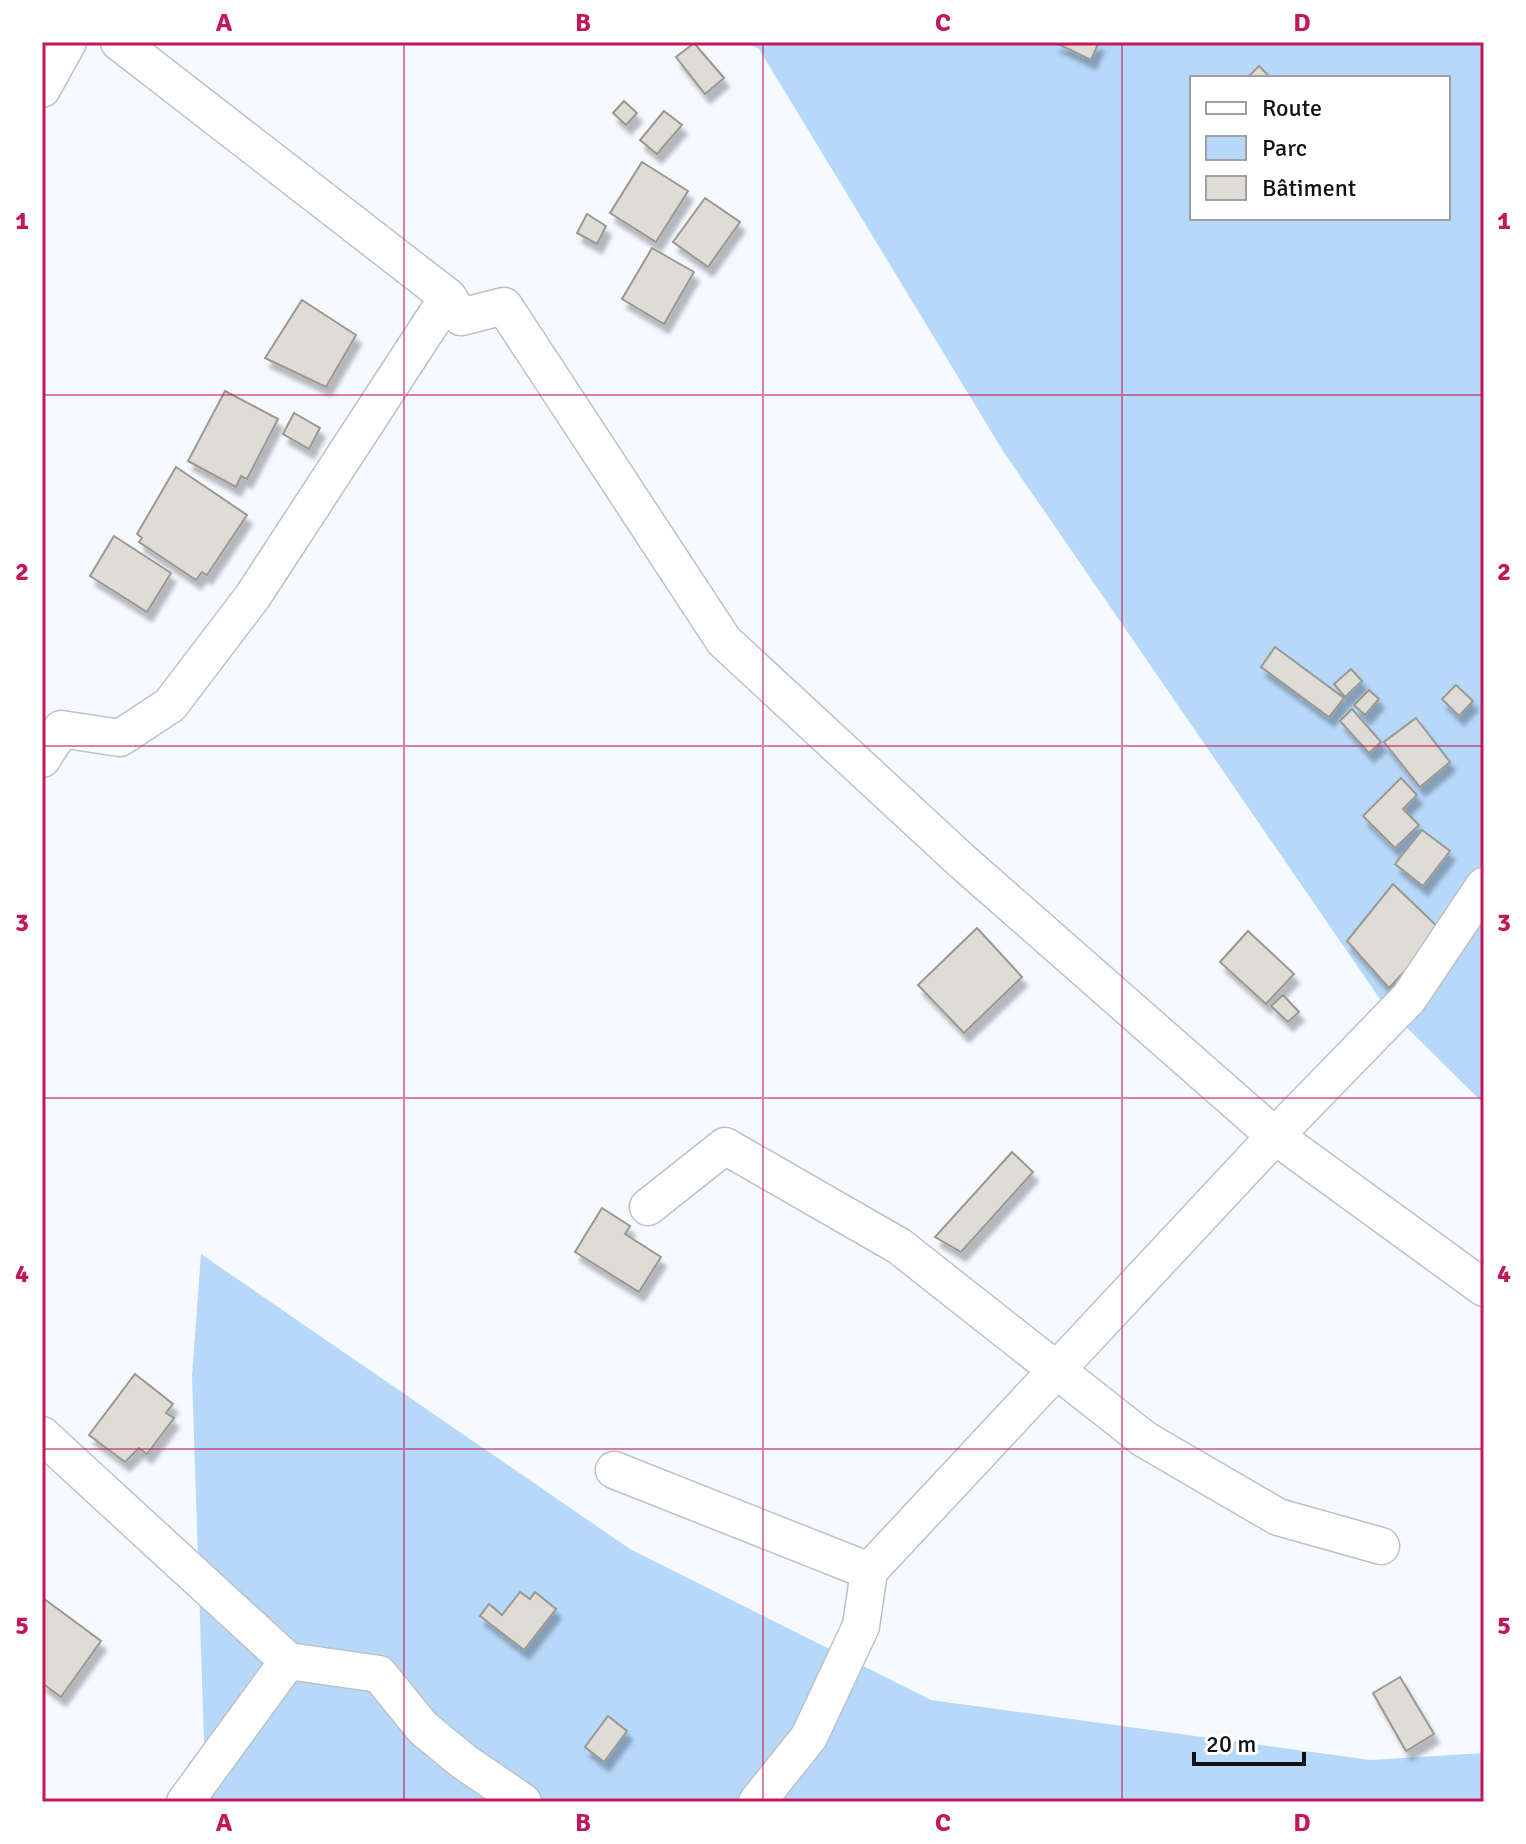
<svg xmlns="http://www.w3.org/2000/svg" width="1526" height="1844" font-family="Signika,sans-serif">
<defs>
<filter id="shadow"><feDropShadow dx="5" dy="9" stdDeviation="2" flood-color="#0004"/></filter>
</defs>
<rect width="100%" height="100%" fill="#f6faff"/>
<g fill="#b6d8f9" fill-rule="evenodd">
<path d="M744,42H1484V1104L1384,1005L1003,451L759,49ZM1192,78H1448V218H1192Z"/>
<polygon points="201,1254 630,1549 931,1700 1370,1760 1484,1753 1484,1802 206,1802 192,1376"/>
</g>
<g fill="#dfdbd5" stroke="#9b9892" stroke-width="2" filter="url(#shadow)">
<polygon points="1054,42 1099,42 1091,60"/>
<polygon points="694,43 724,78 705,94 676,57"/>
<polygon points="1259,66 1271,78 1247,78"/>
<polygon points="624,101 637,113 626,125 613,113"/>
<polygon points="664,111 682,125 657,154 640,140"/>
<polygon points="642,162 688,191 656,242 610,213"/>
<polygon points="705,198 740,222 708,267 673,242"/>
<polygon points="587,214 606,226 597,244 577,233"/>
<polygon points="652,248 694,272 664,324 622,299"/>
<polygon points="302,300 356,335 326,387 265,358"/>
<polygon points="225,391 278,419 247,479 241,476 236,487 188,461"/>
<polygon points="294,413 320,428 309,449 283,434"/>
<polygon points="176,467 247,515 207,575 202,572 196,580 139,542 142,538 137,534"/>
<polygon points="114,536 171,573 147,612 90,576"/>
<polygon points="1275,647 1344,698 1329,717 1261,667"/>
<polygon points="1351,669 1362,681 1345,697 1334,684"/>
<polygon points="1456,685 1473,701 1459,716 1442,699"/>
<polygon points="1369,690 1379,699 1365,715 1354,705"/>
<polygon points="1352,709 1381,742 1369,753 1340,721"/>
<polygon points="1416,718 1450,762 1420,787 1384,742"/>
<polygon points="1401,778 1417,795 1403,809 1419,825 1395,848 1363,816"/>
<polygon points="1422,830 1450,851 1423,886 1395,864"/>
<polygon points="1393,884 1442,931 1389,988 1347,941"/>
<polygon points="977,928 1022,977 964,1033 918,985"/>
<polygon points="1248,931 1294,974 1266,1004 1220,962"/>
<polygon points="1283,995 1299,1012 1288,1022 1271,1006"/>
<polygon points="1012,1152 1033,1172 961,1252 935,1237"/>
<polygon points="602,1208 630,1226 625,1234 661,1257 639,1292 575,1252"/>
<polygon points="135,1374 173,1404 166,1413 174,1418 147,1454 139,1448 125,1462 89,1435"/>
<polygon points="520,1592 530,1599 535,1592 556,1609 524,1650 480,1616 489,1604 502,1615"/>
<polygon points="43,1598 101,1641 61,1697 42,1683"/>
<polygon points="1400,1677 1434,1734 1406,1751 1373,1693"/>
<polygon points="608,1716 627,1731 604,1762 585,1747"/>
</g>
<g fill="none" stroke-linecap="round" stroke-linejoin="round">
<defs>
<g id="minor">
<polyline points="119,42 448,297"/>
<polyline points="42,89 68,42"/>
<polyline points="42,759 61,729 120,738 170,705 253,596 448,297 461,317 504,306 724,641 964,863 1275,1136 1484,1288"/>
<polyline points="648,1207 725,1146 899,1246 1144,1439 1278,1517 1381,1546"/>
<polyline points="42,1435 288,1661 379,1674 423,1728 463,1761 523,1802"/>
<polyline points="614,1470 869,1571"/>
<polyline points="185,1802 288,1661"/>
<polyline points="757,1802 809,1737 861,1626 869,1571 1275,1136 1409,998 1484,886"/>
</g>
</defs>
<use href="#minor" stroke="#bdc2c7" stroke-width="39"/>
<use href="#minor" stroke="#fff" stroke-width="36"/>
</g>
<path fill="none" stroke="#c2185b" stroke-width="2" stroke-opacity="0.55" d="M404,42V1802M763,42V1802M1122,42V1802M42,395H1484M42,746H1484M42,1098H1484M42,1449H1484"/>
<rect width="1526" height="1844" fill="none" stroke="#ffffff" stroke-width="88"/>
<rect x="1190" y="76" width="260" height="144" fill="#ffffff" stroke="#9fa0a1" stroke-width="2"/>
<rect x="1206" y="102" width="40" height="12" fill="#ffffff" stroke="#9fa0a1" stroke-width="2"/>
<text x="1262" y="116" font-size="24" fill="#0f1113">Route</text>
<rect x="1206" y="136" width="40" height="24" fill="#b6d8f9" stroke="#9fa0a1" stroke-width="2"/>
<text x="1262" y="156" font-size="24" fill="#0f1113">Parc</text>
<rect x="1206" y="176" width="40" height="24" fill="#dfdbd5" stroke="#9fa0a1" stroke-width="2"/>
<text x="1262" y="196" font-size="24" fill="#0f1113">Bâtiment</text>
<path d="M1194 1752v12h110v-12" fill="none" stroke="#0f1113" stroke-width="4"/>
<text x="1206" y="1752" font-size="24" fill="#0f1113" stroke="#ffffff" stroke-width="6" paint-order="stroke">20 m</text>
<rect x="44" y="44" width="1438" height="1756" fill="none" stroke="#c2185b" stroke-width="3"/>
<g font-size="26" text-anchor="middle" font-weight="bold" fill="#c2185b">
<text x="224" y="31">A</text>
<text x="583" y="31">B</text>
<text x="943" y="31">C</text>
<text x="1302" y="31">D</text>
<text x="22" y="229">1</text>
<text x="1504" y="229">1</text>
<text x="22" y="580">2</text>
<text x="1504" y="580">2</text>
<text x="22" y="931">3</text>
<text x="1504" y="931">3</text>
<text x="22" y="1282">4</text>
<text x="1504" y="1282">4</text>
<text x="22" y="1634">5</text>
<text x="1504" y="1634">5</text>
<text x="224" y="1831">A</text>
<text x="583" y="1831">B</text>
<text x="943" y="1831">C</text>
<text x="1302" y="1831">D</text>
</g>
</svg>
